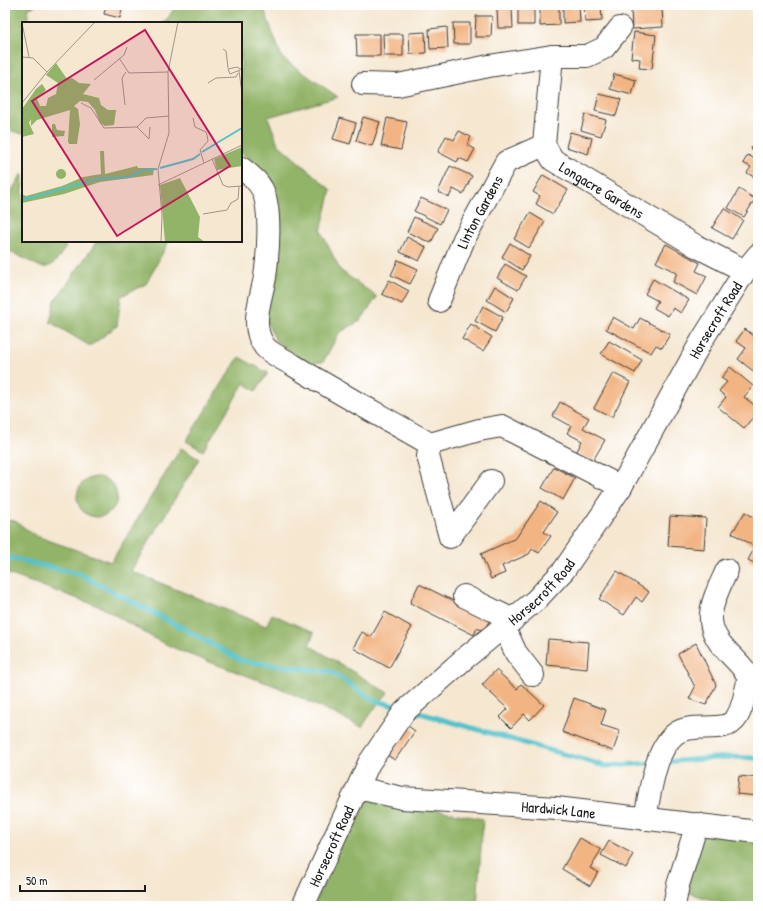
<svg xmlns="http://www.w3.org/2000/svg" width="763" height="911" font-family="'Patrick Hand',sans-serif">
<rect width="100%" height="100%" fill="#fff"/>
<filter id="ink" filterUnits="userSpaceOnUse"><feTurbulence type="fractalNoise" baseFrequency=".025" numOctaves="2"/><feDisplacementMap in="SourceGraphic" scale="8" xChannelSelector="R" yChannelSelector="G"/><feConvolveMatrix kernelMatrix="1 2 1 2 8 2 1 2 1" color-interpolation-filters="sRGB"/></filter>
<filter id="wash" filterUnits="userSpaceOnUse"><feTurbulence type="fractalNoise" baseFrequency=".012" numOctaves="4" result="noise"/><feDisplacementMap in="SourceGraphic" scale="16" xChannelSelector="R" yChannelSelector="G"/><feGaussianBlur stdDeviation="0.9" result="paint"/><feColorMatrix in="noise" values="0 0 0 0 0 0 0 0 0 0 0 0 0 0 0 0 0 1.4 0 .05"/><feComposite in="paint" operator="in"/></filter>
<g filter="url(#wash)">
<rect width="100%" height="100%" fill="#f5e7d0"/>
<g fill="#92b468" stroke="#576842">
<polygon points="5,5 38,5 29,8 27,23 23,23 23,134 5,129"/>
<polygon points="176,5 251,5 264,9 282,58 338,97 268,117 278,144 331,190 321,231 340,270 377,297 361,320 339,333 323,362 305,363 276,341 263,314 280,235 268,174 241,153 241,23 162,23 168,18"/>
<path d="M21,175H23V241H59L66,247C59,256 54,269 41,267L5,249V203Z"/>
<polygon points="97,241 169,241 146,284 121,296 117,326 90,346 50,322 55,301"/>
<polygon points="239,357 268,373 256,391 244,383 203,451 186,441"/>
<polygon points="181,448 199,459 131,571 266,626 272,614 314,633 309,645 388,693 377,705 362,727 278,687 185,653 157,640 101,607 5,573 5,520 15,521 36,536 111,562"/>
<circle cx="97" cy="497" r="20"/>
<polygon points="363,795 483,819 477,906 314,906"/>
<polygon points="704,832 758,841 758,906 732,906 686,892"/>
</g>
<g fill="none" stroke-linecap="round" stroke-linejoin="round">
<g stroke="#53c1cb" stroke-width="5">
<polyline points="5,557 79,574 177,625 242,661 332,672 373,700 400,707"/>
<polyline points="413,711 605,766 652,763"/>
<polyline points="664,762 728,757 758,758"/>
</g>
</g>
<g id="blocks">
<g fill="#f2b482">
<polygon points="106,5 123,5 120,18 104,14"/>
<rect x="518" y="5" width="16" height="20"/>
<polygon points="540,5 559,5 559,25 540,26"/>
<polygon points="563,5 579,5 580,22 563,23"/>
<polygon points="584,5 601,5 602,21 585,22"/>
<polygon points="512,7 513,28 498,28 497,8"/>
<polygon points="662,7 663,27 632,29 631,8"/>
<polygon points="476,16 492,16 491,37 475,37"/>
<polygon points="453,23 470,23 470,44 454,44"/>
<polygon points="447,27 448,48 430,49 429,29"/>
<polygon points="425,32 426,53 410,54 409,33"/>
<polygon points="634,32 656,35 652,69 639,68 640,59 631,58"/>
<polygon points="356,34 380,34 380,56 357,56"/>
<polygon points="383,34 403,34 403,56 384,56"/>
<polygon points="614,74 636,80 632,95 610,89"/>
<polygon points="599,94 621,99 616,116 595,111"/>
<polygon points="585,114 606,120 601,136 581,130"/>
<polygon points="363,117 380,122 372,146 356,141"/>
<polygon points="340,118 356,123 350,144 333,139"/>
<polygon points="387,118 407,122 401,150 381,146"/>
<polygon points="459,131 471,137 467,145 475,149 468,162 459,158 457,162 438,152 446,136 454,140"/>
<polygon points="570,132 592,138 588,154 566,147"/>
<polygon points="758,135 758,153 751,149"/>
<polygon points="748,155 758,161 758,179 747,173 751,167 743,163"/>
<polygon points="450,166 472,176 463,194 453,189 449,197 438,192"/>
<polygon points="543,175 568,190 553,214 536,204 540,196 533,192"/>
<polygon points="739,189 755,199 744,217 728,208"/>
<polygon points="421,198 447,210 440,224 414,211"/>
<polygon points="724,208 743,220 732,239 712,228"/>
<polygon points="530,213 545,222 529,248 514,239"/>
<polygon points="414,217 438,228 431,243 407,232"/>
<polygon points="407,237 426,247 419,261 400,252"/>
<polygon points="510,243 530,256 522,270 502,257"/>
<polygon points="666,244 700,263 696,271 707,276 697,295 673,282 677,273 656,262"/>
<polygon points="398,260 418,269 410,284 391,275"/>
<polygon points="505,264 526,276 518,290 497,278"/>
<polygon points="653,279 689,300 681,313 673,308 668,316 654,308 658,301 645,294"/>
<polygon points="389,280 409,291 402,304 382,294"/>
<polygon points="495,286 514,298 506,312 487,300"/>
<polygon points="483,306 503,317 495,332 475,321"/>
<polygon points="613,317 634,329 640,318 670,334 662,348 656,345 651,353 606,329"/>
<polygon points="471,324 492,337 483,351 462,339"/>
<polygon points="745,329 758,339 757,374 738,359 746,348 736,341"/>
<polygon points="609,341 642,360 635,373 601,354"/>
<polygon points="730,367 753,386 744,397 758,408 758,411 744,428 718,407 726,397 719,391 727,382 721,378"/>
<polygon points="613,373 630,382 612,417 594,408"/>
<polygon points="560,402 589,418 583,428 605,440 592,462 576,453 582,441 567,433 571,426 553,416"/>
<polygon points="554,467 575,478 563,500 542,488"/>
<polygon points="541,501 557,512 544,532 551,536 539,553 532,549 529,554 502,566 505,573 491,579 481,554 516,538"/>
<polygon points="745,512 758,520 758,565 748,560 755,547 732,533"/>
<polygon points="670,516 706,518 704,549 668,546"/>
<polygon points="617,571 649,592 642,602 636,597 624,615 599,599"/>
<polygon points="419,584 490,619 484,631 477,628 474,635 410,603"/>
<polygon points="385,612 412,627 389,668 353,648 362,632 371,637"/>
<polygon points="548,639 589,642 587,669 546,665"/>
<polygon points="696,643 716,685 706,705 689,699 695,687 678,654"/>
<polygon points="496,670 517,689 521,684 544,705 530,720 524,714 511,728 500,717 508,709 482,685"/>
<polygon points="574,698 606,710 601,725 620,731 613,751 562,732"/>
<polygon points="404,723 415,731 395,760 384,753"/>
<polygon points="739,776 758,778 758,796 737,794"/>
<polygon points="580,838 601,850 590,868 598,872 590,886 562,869"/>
<polygon points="609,841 633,854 626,868 601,855"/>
</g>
</g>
</g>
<g filter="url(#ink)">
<use href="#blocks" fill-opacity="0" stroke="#3d3a37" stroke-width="1"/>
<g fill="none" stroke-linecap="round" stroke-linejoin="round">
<defs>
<g id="minor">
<path id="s1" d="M552,56L544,145L553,160L696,246L745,271"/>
<polyline points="363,84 398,85 489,66 552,56 587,56 604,48 620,28"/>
<path d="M241,168C248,173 258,181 262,189C272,209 268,255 265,277C261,300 249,326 265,347C271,354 285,360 293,365C338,393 385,418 430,444L479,430L502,426L621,487"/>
<path id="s2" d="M439,301L464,239L506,162L544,145"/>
<polyline points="430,444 428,456 450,537 491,481"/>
<polyline points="464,596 513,620"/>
<polyline points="504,627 516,653 533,675"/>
<path id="s3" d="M358,788L402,798L556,808L758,832"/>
<path d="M645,819C650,794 654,751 675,734C692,720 726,736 737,717C744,706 746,689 749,677C743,666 735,660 727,651C699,623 713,601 727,570"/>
<path id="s4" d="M303,906L369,763L404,712L464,659L536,600L564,570L621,487L702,340L745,271L758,255"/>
<polyline points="674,906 678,885 697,824"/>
</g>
</defs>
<use href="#minor" stroke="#3d3a37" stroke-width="24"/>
<use href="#minor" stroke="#fff" stroke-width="22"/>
</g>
</g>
<g text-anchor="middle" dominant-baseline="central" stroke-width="4" stroke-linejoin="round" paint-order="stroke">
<g font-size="15" fill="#1c1c1c" stroke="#fff">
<text stroke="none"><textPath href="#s1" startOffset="164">Longacre Gardens</textPath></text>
<text stroke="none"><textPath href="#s2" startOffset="98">Linton Gardens</textPath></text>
<text stroke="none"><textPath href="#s4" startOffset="726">Horsecroft Road</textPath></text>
<text stroke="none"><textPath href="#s4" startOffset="402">Horsecroft Road</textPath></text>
<text stroke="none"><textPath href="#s3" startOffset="202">Hardwick Lane</textPath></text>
<text stroke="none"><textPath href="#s4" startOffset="66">Horsecroft Road</textPath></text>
</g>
</g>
<g transform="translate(22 22)">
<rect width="220" height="220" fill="#f5e7d0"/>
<path d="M34,41L45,57L50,56L57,61L69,62L61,72L77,76L79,83L86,88H94L92,103L83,104L78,101L73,88L66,80L58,79L52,84L56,87L58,102L55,122H47L46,119L48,88L15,98L9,104V97L7,101L12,112L0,115V87L14,67L20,62L24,68L15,77L18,84H24L26,76L34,72L36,61L24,53ZM30,102H33L35,108L43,109L42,114L30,115ZM220,125V144L195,148L192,137ZM78,129H82L83,152L115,144L116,146H132L131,153L78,160L42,172L0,181V172L4,174L40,164L61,155L79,152ZM34 152a5 5 0 1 1 10 0a5 5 0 1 1-10 0ZM158,156L178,195L176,215L183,220H143L138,163Z" fill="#92b468"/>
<path fill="none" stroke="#53c1cb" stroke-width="2" d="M180,130L220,106M138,146L171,137L178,132M0,178L75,157L107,155L122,148L135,147"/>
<path fill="none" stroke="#9e9688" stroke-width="1" d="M0,1L7,35M201,27L204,29L206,46M0,35L11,36L25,50M97,36L107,51L146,50M218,48L208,52L206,47L215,45L220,48M217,49L220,71M72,58L102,33L105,25M186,61L194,56L214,55L216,51M0,81L25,50L73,0M59,81L69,86L82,106L115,105L124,96L147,94M103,83L100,56L104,50M171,96L173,105L184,110L185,113L186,119L178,128L182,141M115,105L127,117L128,105M190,137L201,163L206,165L220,164M136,163L220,123M181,192L205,188L209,181L216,177L217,165M139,220L140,193L136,147L147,111L146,50L156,0"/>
<path fill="#c2185b" fill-opacity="0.15" stroke="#c2185b" stroke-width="2" d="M123,8L208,144L95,214L10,79Z"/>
<rect width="220" height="220" fill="none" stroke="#1c1c1c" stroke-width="2"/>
</g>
<rect width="763" height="911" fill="none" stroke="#fff" stroke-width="20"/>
<path d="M20 885v6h125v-6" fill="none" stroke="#1c1c1c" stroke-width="2"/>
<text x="26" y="885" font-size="12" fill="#1c1c1c" stroke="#ffffff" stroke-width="3" paint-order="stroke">50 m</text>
</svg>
